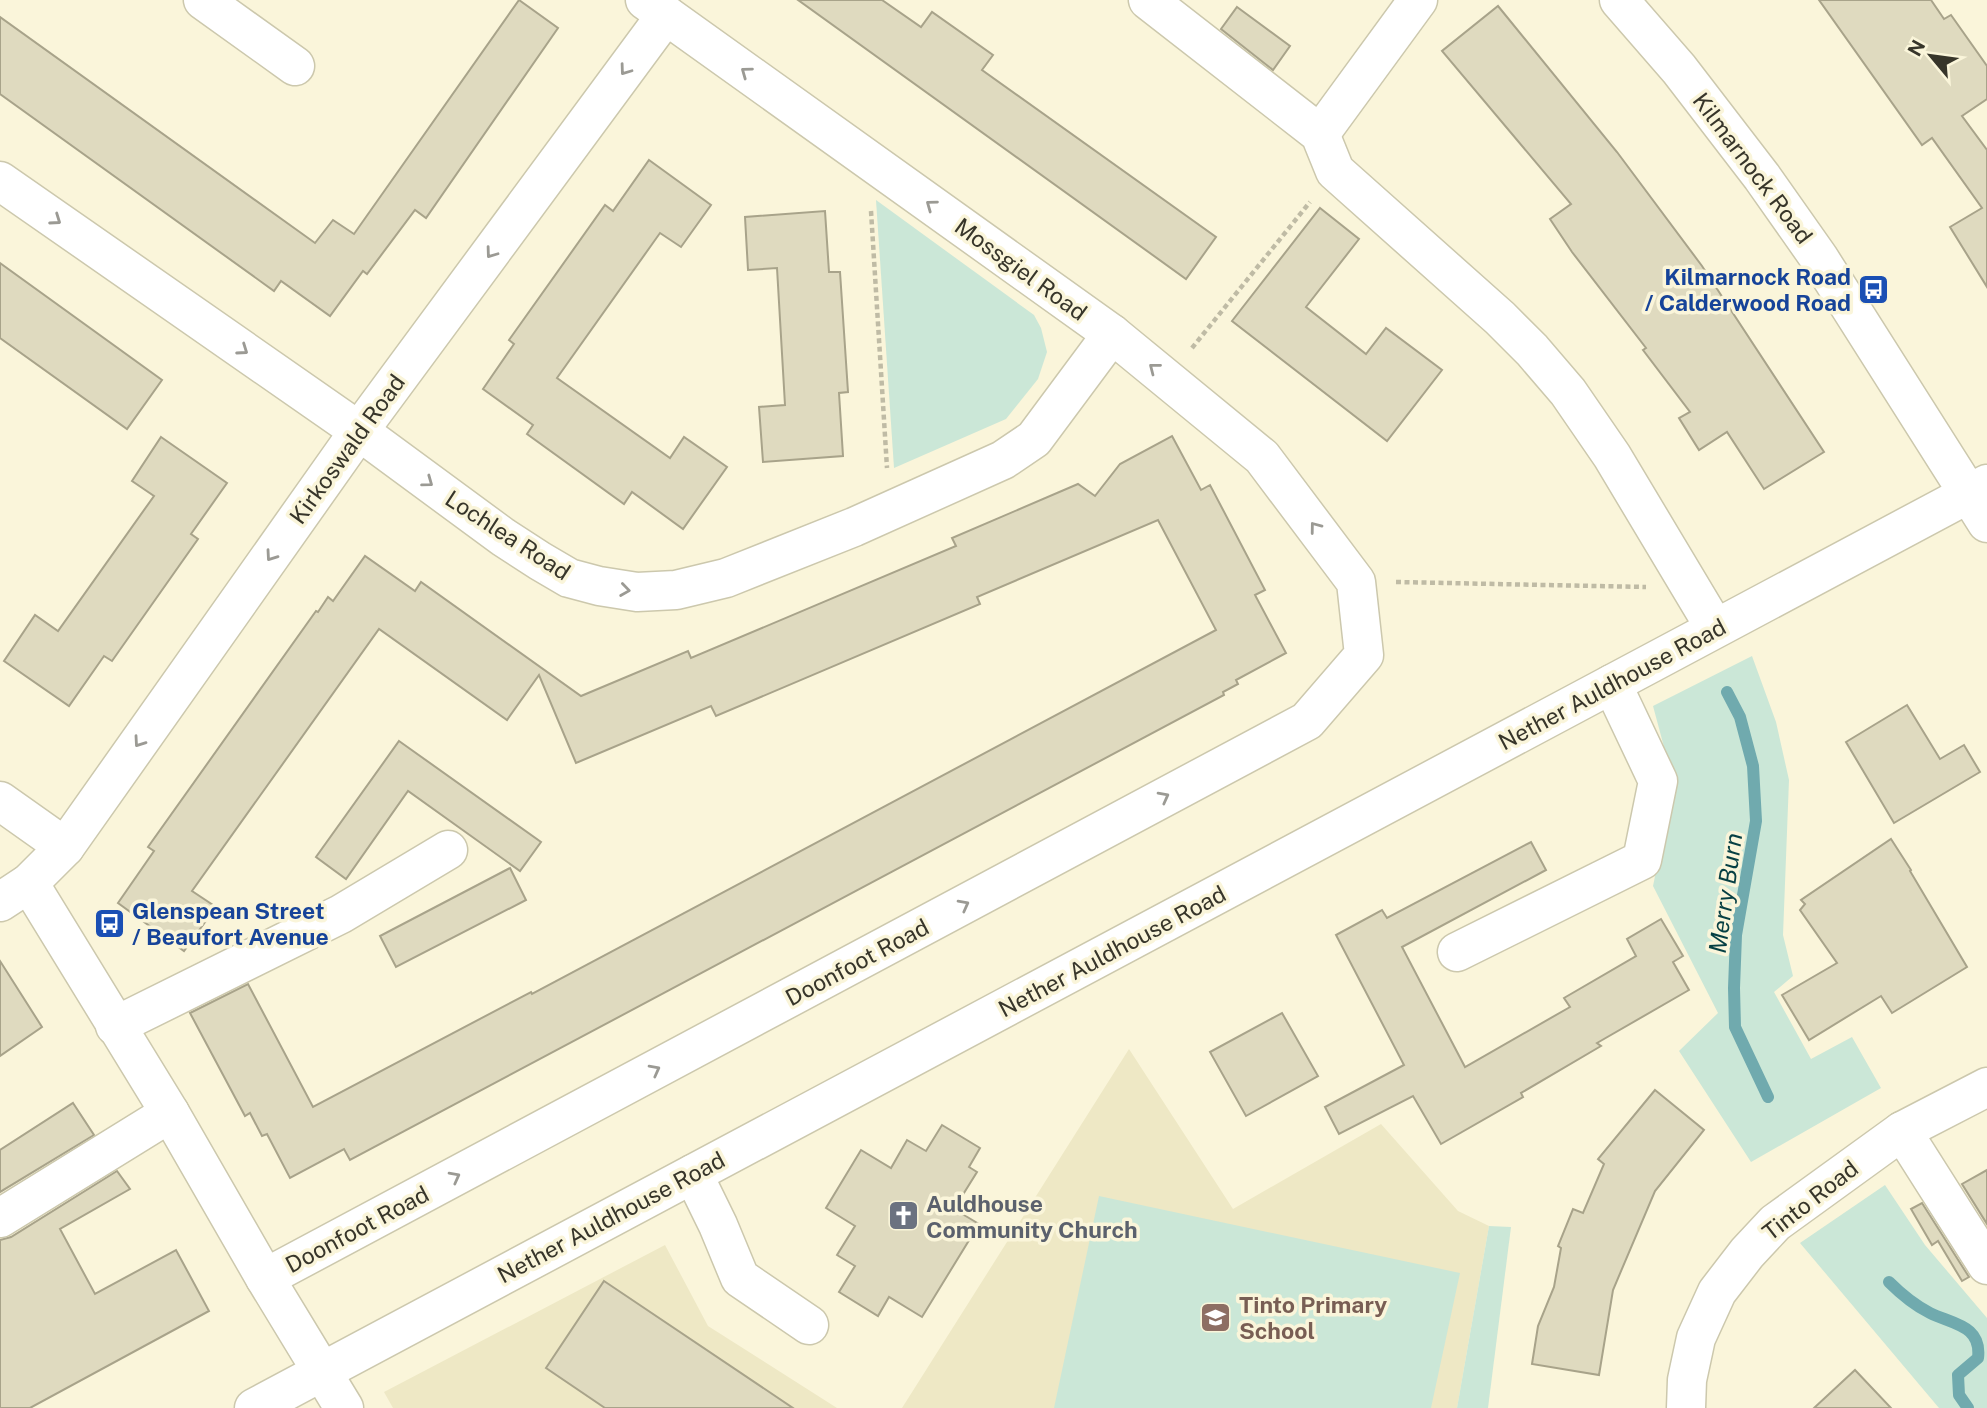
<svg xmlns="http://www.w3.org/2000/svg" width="1987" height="1408" font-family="'Public Sans',sans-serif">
<rect width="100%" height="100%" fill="#faf5da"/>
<g fill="#eee8c5">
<polygon points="1129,1049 1233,1209 1381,1124 1458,1211 1489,1226 1457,1408 902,1408"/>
<polygon points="665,1245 708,1326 837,1408 393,1408 384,1392"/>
</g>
<g fill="#cbe7d7">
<polygon points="876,200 1034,315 1041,328 1047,352 1038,379 1006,419 894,468"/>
<polygon points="1752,656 1776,722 1789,780 1783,935 1793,976 1774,992 1811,1059 1852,1037 1881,1088 1751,1162 1679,1051 1718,1013 1653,886 1674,784 1653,706"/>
<polygon points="1885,1185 1925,1245 1987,1318 1987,1408 1939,1408 1800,1243"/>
<polygon points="1099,1196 1460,1273 1431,1408 1054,1408"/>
<polygon points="1489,1226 1511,1227 1488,1408 1457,1408"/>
</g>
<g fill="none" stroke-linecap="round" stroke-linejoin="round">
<g stroke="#70aaae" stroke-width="12">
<polyline points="1727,692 1740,717 1753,766 1756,821 1736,935 1734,988 1735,1027 1768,1097"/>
<path d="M1889,1282C1901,1294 1914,1305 1930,1313C1952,1324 1982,1325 1978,1358L1958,1375L1959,1395L1968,1408"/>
</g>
</g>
<g fill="#dfdabf" stroke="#a8a38a" stroke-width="2">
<polygon points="519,0 558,28 426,218 415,210 367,274 363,271 330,316 281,281 274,291 0,94 0,17 315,243 333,220 354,234"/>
<polygon points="798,0 882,0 921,27 932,12 993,55 982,70 1216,237 1186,279"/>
<polygon points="1819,0 1931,0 1944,19 1951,15 1987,66 1987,99 1962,116 1987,150 1987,287 1950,227 1982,208 1932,138 1922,145"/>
<polygon points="1498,6 1617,152 1702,266 1824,452 1764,489 1727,432 1699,450 1679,418 1690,412 1643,350 1646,348 1572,252 1550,219 1571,204 1442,51"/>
<polygon points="1237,7 1290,46 1273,70 1221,29"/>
<polygon points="649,160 711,205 681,247 660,233 557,378 670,458 684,437 727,467 683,529 632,492 624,504 527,434 533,425 483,389 514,344 509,340 605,205 613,211"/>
<polygon points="1320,208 1359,239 1306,307 1366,354 1386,328 1442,370 1387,441 1232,321"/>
<polygon points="825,211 829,272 840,272 848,392 839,393 843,456 763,462 759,407 785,405 777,268 748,270 745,217"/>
<polygon points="0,263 162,380 127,429 0,338"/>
<polygon points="1172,436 1201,490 1210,485 1265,590 1255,595 1286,653 1236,680 1238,684 1223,692 1224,695 350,1160 344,1149 290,1178 267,1134 262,1136 250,1113 245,1116 190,1013 248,984 313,1107 531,992 532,994 1216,630 1158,520 977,597 980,604 716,716 711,706 576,763 539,675 507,720 379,629 192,891 216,907 184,951 118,903 154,851 148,847 316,611 318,612 328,597 333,601 365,556 415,591 421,582 581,696 688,651 691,658 956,546 952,538 1078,484 1095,496 1120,464"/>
<polygon points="161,437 227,483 191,534 198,539 112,661 104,656 69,706 4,661 35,615 58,631 154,496 132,481"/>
<polygon points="1907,705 1940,759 1964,745 1980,772 1894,823 1846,742"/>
<polygon points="399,741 541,842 520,871 408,791 346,879 316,857"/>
<polygon points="1891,839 1911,870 1910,871 1967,967 1892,1013 1881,996 1809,1040 1782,995 1837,963 1800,910 1805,904 1801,900"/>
<polygon points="1531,842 1546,870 1402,947 1465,1067 1570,1007 1564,998 1636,956 1627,939 1661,919 1683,956 1673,962 1689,990 1597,1043 1601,1046 1521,1093 1523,1097 1441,1144 1413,1096 1339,1134 1325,1107 1404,1065 1336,935 1382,910 1387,918"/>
<polygon points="510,868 526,900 396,967 380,936"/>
<polygon points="0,961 42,1027 0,1056"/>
<polygon points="1282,1013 1318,1076 1246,1116 1210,1052"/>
<polygon points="1655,1090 1704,1130 1655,1191 1613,1290 1599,1375 1532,1364 1538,1326 1554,1287 1561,1248 1558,1246 1573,1209 1583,1213 1604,1164 1598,1159"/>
<polygon points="73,1103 94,1135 0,1192 0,1150"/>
<polygon points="942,1125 980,1148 969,1167 977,1172 954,1209 979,1224 922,1317 889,1297 878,1316 839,1292 855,1266 837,1255 855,1226 826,1208 861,1150 891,1168 907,1140 926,1151"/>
<polygon points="1987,1170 1987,1224 1962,1184"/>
<polygon points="117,1171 130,1189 60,1229 95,1294 176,1250 209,1311 30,1408 0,1408 0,1240 11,1237"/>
<polygon points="1922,1203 1969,1277 1962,1281 1938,1241 1932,1245 1911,1209"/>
<polygon points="604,1281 793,1408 605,1408 546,1368"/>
<polygon points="1855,1370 1891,1408 1814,1408"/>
</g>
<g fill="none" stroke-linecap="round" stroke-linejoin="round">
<defs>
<g id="minor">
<polyline points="203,0 295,66"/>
<polyline points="1148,0 1320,134 1335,171 1500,318 1532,350 1568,392 1612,456 1715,628"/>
<polyline points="1320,134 1418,0"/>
<polyline points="0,181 359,431 503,537 540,561 569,578 599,586 637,592 676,590 726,578 854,527 1003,460 1034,439 1112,334"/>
<polyline points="0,801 65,847"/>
<polyline points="29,883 170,1113 265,1278 344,1408"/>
<polyline points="0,902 29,883 65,847 359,431 666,15"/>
<polyline points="1457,952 1642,860 1658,781 1612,684"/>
<polyline points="115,1026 341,914 448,850"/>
<polyline points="1902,1131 1987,1265"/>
<polyline points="693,1174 718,1225 740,1278 809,1325"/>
<polyline points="0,1218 170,1113"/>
<polyline points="265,1278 1307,721 1364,655 1356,582 1262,457 1112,334 645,0"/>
<polyline points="1686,1408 1687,1380 1696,1338 1717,1292 1747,1253 1775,1223 1902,1131 1987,1087"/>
</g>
<g id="major">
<polyline points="1619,0 1679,69 1762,177 1819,258 1987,523"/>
<polyline points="254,1408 1987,484"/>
</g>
</defs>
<use href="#minor" stroke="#ccc8ad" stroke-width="41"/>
<use href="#major" stroke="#ccc8ad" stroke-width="41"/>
<g stroke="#bfbba5" stroke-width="4.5" stroke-dasharray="5 3.5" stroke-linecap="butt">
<polyline points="871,211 887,468"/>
<polyline points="1192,348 1310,202"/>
<polyline points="1396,582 1646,587"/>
</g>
<use href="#minor" stroke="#fff" stroke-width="38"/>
<use href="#major" stroke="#fff" stroke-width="38"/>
</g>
<defs><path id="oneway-chevron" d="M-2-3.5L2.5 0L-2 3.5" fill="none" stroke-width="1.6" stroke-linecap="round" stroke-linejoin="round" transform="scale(1.75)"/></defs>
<g stroke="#9b9a94">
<use href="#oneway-chevron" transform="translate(625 70) rotate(126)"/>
<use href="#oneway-chevron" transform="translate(746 72) rotate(-144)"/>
<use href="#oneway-chevron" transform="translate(931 205) rotate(-144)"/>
<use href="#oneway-chevron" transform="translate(56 220) rotate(35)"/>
<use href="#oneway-chevron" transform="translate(491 253) rotate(126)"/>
<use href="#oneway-chevron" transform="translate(243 350) rotate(35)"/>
<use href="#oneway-chevron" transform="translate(1154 368) rotate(-142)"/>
<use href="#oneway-chevron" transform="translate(428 482) rotate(36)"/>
<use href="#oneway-chevron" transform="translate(1315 527) rotate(-127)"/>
<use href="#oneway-chevron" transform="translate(271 556) rotate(125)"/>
<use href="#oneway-chevron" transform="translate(625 590) rotate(8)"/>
<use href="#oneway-chevron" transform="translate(139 742) rotate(125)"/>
<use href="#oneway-chevron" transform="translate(1164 797) rotate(-28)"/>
<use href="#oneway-chevron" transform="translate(964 905) rotate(-28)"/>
<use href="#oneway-chevron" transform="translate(655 1070) rotate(-28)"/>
<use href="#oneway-chevron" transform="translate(455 1177) rotate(-28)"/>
</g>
<defs>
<symbol id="bus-square" viewBox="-11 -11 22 22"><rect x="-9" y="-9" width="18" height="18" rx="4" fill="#1a4fb4" stroke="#faf5da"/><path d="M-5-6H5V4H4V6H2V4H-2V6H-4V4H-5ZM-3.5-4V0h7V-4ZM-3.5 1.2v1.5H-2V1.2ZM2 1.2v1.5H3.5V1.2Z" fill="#fff"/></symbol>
<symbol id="church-square" viewBox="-11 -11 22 22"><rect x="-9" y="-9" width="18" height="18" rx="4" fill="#6b7280" stroke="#faf5da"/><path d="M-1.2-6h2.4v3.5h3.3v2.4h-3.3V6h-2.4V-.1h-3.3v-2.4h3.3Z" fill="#fff"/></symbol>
<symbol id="school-square" viewBox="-11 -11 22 22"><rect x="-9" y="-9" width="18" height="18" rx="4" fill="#8d6e63" stroke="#faf5da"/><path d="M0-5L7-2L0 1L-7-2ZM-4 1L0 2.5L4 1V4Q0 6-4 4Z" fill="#fff"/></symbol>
</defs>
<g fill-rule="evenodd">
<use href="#bus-square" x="1856" y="272" width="35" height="35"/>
<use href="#bus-square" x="92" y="906" width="35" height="35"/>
<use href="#church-square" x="886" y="1198" width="35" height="35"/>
<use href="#school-square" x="1198" y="1300" width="35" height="35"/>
</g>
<g text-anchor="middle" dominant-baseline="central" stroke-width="7" stroke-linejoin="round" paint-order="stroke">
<g font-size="23" fill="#37352a" stroke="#faf5da">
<text transform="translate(1753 168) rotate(53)">Kilmarnock Road</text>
<text transform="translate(1021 269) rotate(36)">Mossgiel Road</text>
<text transform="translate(347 449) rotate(-54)">Kirkoswald Road</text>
<text transform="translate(508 535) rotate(33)">Lochlea Road</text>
<text transform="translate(1612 684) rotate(-28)">Nether Auldhouse Road</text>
<text transform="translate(1112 951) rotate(-28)">Nether Auldhouse Road</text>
<text transform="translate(857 962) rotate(-28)">Doonfoot Road</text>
<text transform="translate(1810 1200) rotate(-38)">Tinto Road</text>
<text transform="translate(611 1217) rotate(-28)">Nether Auldhouse Road</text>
<text transform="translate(357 1229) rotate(-28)">Doonfoot Road</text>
</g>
<g font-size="23" font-weight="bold" fill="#164399" stroke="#faf5da" text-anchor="end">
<text x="1851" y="276">Kilmarnock Road<tspan x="1851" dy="26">/ Calderwood Road</tspan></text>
<text x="132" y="910" text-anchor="start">Glenspean Street<tspan x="132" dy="26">/ Beaufort Avenue</tspan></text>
</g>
<g font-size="23" font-weight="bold" fill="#5b616d" stroke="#faf5da" text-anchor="start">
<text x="926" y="1203">Auldhouse<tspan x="926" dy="26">Community Church</tspan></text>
</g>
<g font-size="23" font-weight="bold" fill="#785e54" stroke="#faf5da" text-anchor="start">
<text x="1239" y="1304">Tinto Primary<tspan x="1239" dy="26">School</tspan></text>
</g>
<g font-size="24" font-style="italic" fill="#063f43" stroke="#faf5da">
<text transform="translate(1725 893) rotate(-82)">Merry Burn</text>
</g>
</g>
<g transform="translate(1931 56) rotate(299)" stroke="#faf5da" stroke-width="5" paint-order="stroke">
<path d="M0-5L12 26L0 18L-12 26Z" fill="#37352a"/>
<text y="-10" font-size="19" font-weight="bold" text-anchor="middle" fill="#37352a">N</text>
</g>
</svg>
